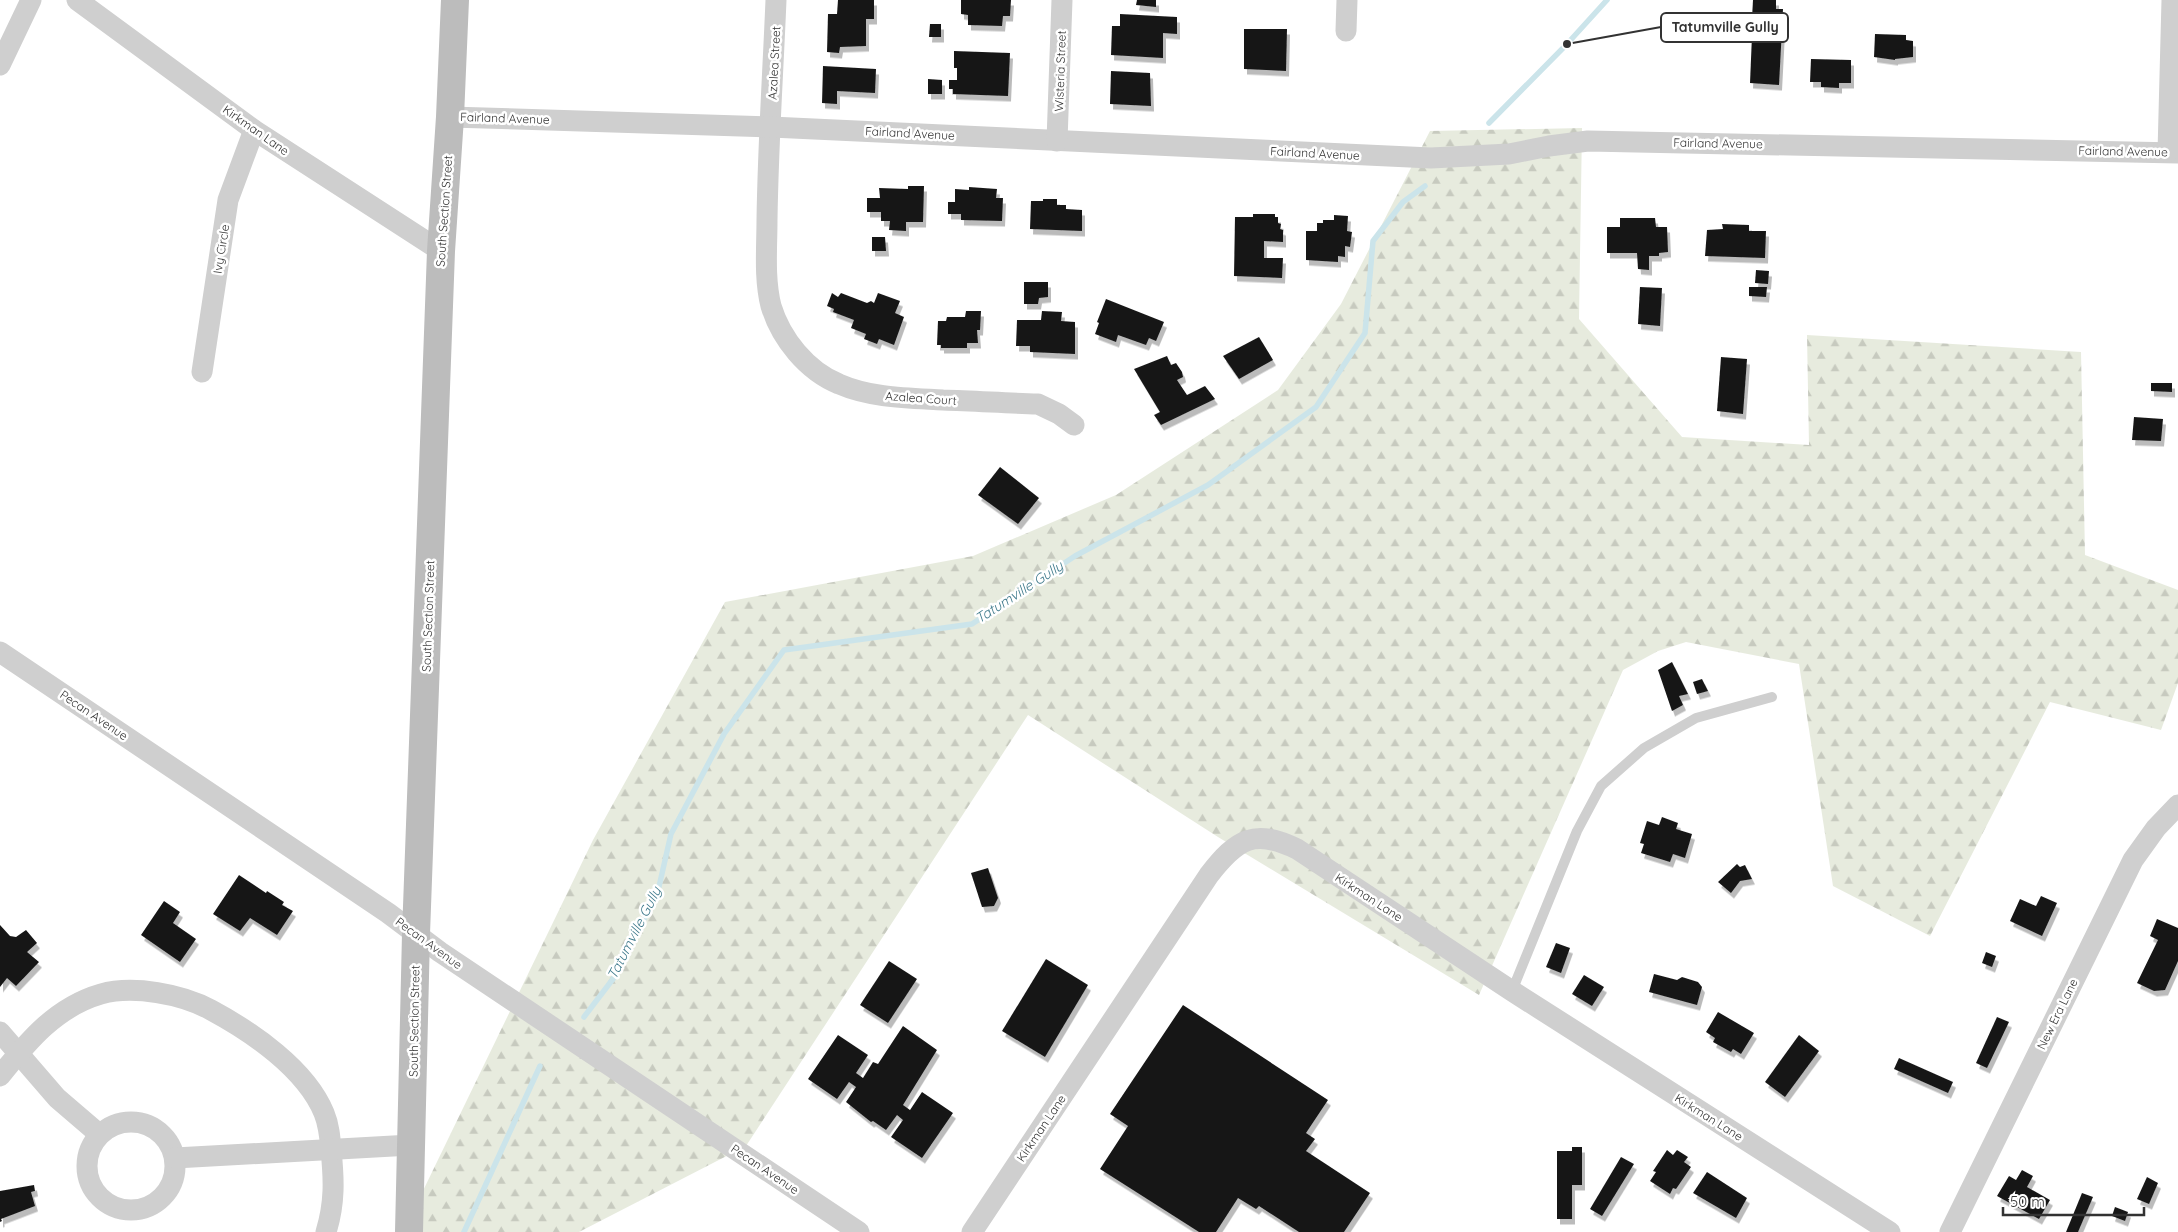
<svg xmlns="http://www.w3.org/2000/svg" width="2178" height="1232" font-family="Quicksand,sans-serif">
<defs>
<pattern id="forest-firs" width="22" height="20" patternUnits="userSpaceOnUse" patternTransform="scale(1.25)"><rect width="22" height="20" fill="#e7ebde"/><path d="M5 1l3.5 6h-7zM16 11l3.5 6h-7z" fill="#c7cabf"/></pattern>
<filter id="shadow"><feDropShadow dx="3" dy="5.5" stdDeviation="0" flood-color="#0004"/></filter>
</defs>
<rect width="100%" height="100%" fill="#fff"/>
<polygon fill="url(#forest-firs)" points="1582,128 1579,319 1682,437 1809,445 1807,335 2081,352 2085,555 2178,590 2178,683 2161,730 2050,702 1930,936 1833,886 1799,664 1686,642 1658,651 1623,670 1479,995 1218,837 1028,715 746,1146 579,1232 403,1232 593,840 725,602 973,556 1116,495 1278,390 1341,304 1430,131"/>
<g fill="none" stroke-linecap="round" stroke-linejoin="round">
<g stroke="#cbe4ea" stroke-width="5.5">
<polyline points="1489,123 1567,44 1607,0"/>
<polyline points="584,1017 616,975 658,891 671,834 724,734 784,650 972,624 1075,556 1208,485 1316,407 1365,333 1373,241 1403,202 1425,186"/>
<polyline points="464,1232 540,1066"/>
</g>
</g>
<g fill="#191919" filter="url(#shadow)">
<polygon points="838,0 874,0 874,19 866,19 866,46 840,47 839,53 827,52 828,14 837,14"/>
<polygon points="961,0 1011,0 1010,16 1003,16 1002,26 968,25 968,15 961,14"/>
<polygon points="1137,0 1156,0 1156,7 1136,5"/>
<polygon points="1753,0 1776,0 1776,9 1783,9 1779,85 1750,83 1752,35 1744,35 1745,17 1752,18"/>
<polygon points="1120,14 1177,17 1177,34 1163,33 1163,58 1111,55 1112,26 1120,26"/>
<polygon points="930,24 941,24 941,37 929,37"/>
<polygon points="1244,29 1287,29 1286,71 1244,69"/>
<polygon points="1875,34 1906,35 1906,40 1913,41 1913,57 1895,59 1895,60 1874,57"/>
<polygon points="954,51 1010,53 1008,96 953,94 953,89 949,89 949,80 957,80 957,68 954,68"/>
<polygon points="1811,59 1851,60 1851,83 1839,83 1839,88 1821,87 1821,82 1810,82"/>
<polygon points="823,66 876,69 875,93 837,91 837,104 822,103"/>
<polygon points="1111,71 1150,73 1151,106 1110,104"/>
<polygon points="928,79 942,80 942,94 928,94"/>
<polygon points="908,186 924,186 923,222 906,222 906,231 889,230 890,221 881,221 881,212 867,212 867,198 880,198 879,188 908,189"/>
<polygon points="969,187 997,189 996,198 1003,198 1002,221 961,220 961,214 948,214 948,202 955,202 955,189 969,190"/>
<polygon points="1043,199 1057,199 1057,205 1066,205 1066,209 1082,210 1082,231 1030,229 1031,201 1043,201"/>
<polygon points="1253,214 1275,214 1275,217 1278,217 1278,223 1281,224 1280,229 1283,230 1283,242 1264,241 1264,258 1283,258 1282,278 1234,276 1235,217 1253,217"/>
<polygon points="1334,215 1348,216 1347,231 1352,232 1350,247 1345,246 1345,257 1338,256 1338,262 1306,260 1306,231 1317,231 1317,223 1323,223 1323,220 1334,220"/>
<polygon points="1620,218 1655,218 1656,227 1667,227 1668,252 1659,253 1659,256 1649,256 1649,270 1638,269 1637,253 1607,253 1607,227 1620,227"/>
<polygon points="1722,224 1749,225 1749,231 1766,231 1765,258 1705,256 1707,230 1723,229"/>
<polygon points="872,237 885,237 886,251 872,251"/>
<polygon points="1756,270 1769,271 1768,284 1755,283"/>
<polygon points="1024,282 1048,282 1048,297 1039,298 1038,304 1024,304"/>
<polygon points="1640,287 1662,288 1660,326 1638,324"/>
<polygon points="1749,287 1767,287 1766,297 1749,296"/>
<polygon points="832,293 838,297 841,293 867,303 871,301 874,303 878,293 900,301 895,313 904,317 894,345 879,339 877,344 864,339 866,334 851,328 854,320 833,312 834,309 827,306"/>
<polygon points="1106,299 1164,322 1156,341 1149,338 1146,345 1118,335 1116,342 1095,334 1099,323 1097,322"/>
<polygon points="966,311 981,311 980,330 977,330 978,343 967,343 967,348 941,348 941,345 937,345 938,321 946,321 947,317 965,317"/>
<polygon points="1042,311 1062,312 1061,321 1075,322 1075,354 1030,352 1030,346 1016,346 1017,320 1041,320"/>
<polygon points="1259,337 1273,360 1239,379 1223,356"/>
<polygon points="1167,356 1171,365 1176,363 1182,372 1183,377 1177,380 1187,395 1205,386 1215,399 1161,425 1154,415 1160,412 1134,369"/>
<polygon points="1721,357 1747,359 1743,414 1717,411"/>
<polygon points="2151,383 2172,383 2172,392 2151,391"/>
<polygon points="2134,417 2163,419 2161,441 2132,440"/>
<polygon points="1000,467 1039,498 1018,524 978,495"/>
<polygon points="1672,662 1688,694 1679,696 1683,705 1672,711 1658,670"/>
<polygon points="1702,679 1708,691 1697,694 1693,682"/>
<polygon points="1662,817 1678,823 1676,829 1692,834 1685,858 1673,854 1670,862 1641,853 1644,844 1640,843 1647,821 1659,825"/>
<polygon points="1737,864 1740,867 1745,865 1752,879 1740,881 1731,893 1718,882"/>
<polygon points="988,868 998,898 994,906 982,907 971,873"/>
<polygon points="239,875 266,893 267,891 284,902 282,905 293,911 277,935 250,918 240,931 213,914"/>
<polygon points="2041,896 2057,903 2042,936 2010,921 2020,899 2036,906"/>
<polygon points="164,901 180,912 173,923 196,939 180,962 141,935"/>
<polygon points="2157,919 2178,928 2178,961 2165,990 2154,991 2137,983 2158,940 2150,936"/>
<polygon points="0,925 10,936 16,937 26,930 37,943 27,952 39,962 16,986 7,978 0,987"/>
<polygon points="1556,943 1570,948 1561,973 1546,967"/>
<polygon points="1986,952 1996,956 1992,967 1982,963"/>
<polygon points="1046,959 1088,985 1045,1057 1002,1031"/>
<polygon points="889,961 917,979 888,1023 860,1005"/>
<polygon points="1654,974 1677,980 1682,977 1698,982 1702,987 1697,1005 1649,992"/>
<polygon points="1584,975 1604,987 1592,1006 1572,994"/>
<polygon points="1183,1005 1328,1100 1306,1133 1315,1139 1306,1151 1370,1193 1344,1232 1299,1232 1259,1206 1256,1209 1238,1198 1216,1232 1199,1232 1100,1169 1128,1126 1110,1114"/>
<polygon points="1718,1012 1754,1033 1741,1054 1733,1049 1731,1052 1713,1042 1715,1038 1706,1032"/>
<polygon points="1997,1017 2009,1022 1987,1068 1976,1063"/>
<polygon points="903,1026 937,1050 903,1105 910,1110 922,1092 953,1113 922,1158 891,1137 903,1120 897,1115 886,1130 873,1121 871,1122 846,1102 856,1087 849,1082 837,1099 808,1079 838,1035 868,1055 856,1073 863,1078 873,1062 878,1064"/>
<polygon points="1799,1035 1819,1051 1785,1097 1765,1082"/>
<polygon points="1899,1058 1953,1082 1948,1093 1894,1069"/>
<polygon points="1572,1147 1582,1147 1582,1185 1572,1185 1572,1219 1557,1219 1557,1151 1572,1151"/>
<polygon points="1667,1150 1673,1155 1677,1150 1688,1157 1684,1162 1691,1167 1676,1189 1673,1188 1670,1194 1650,1181 1656,1172 1653,1171"/>
<polygon points="1621,1157 1634,1164 1602,1216 1590,1209"/>
<polygon points="2022,1170 2033,1176 2027,1187 2050,1200 2039,1219 1997,1196 2009,1176 2016,1180"/>
<polygon points="1707,1172 1747,1198 1736,1218 1693,1193"/>
<polygon points="2147,1177 2158,1183 2149,1204 2137,1199"/>
<polygon points="34,1185 35,1191 31,1192 35,1206 1,1219 2,1221 0,1222 0,1191"/>
<polygon points="2082,1193 2093,1197 2078,1232 2066,1232"/>
<polygon points="2115,1207 2128,1212 2125,1221 2112,1216"/>
</g>
<g fill="none" stroke-linecap="round" stroke-linejoin="round">
<polyline stroke="#cfcfcf" stroke-width="10" points="1512,991 1577,831 1601,786 1644,748 1696,718 1772,697"/>
<g stroke="#cfcfcf" stroke-width="21">
<polyline points="77,0 254,130 441,251"/>
<path d="M776,0C773,73 768,146 767,220C767,248 764,278 771,306C781,339 807,371 839,384C871,398 908,398 943,400C975,401 1006,403 1038,404L1059,414L1074,425"/>
<polyline points="1346,31 1347,0"/>
<polyline points="0,65 31,0"/>
<polyline points="450,117 771,127 1431,158 1509,154 1549,146 1588,141 2178,153"/>
<polyline points="1057,141 1062,0"/>
<polyline points="2168,152 2172,0"/>
<polyline points="202,372 228,200 254,130"/>
<polyline points="0,652 388,913 440,952 859,1232"/>
<polyline points="0,1032 57,1098 99,1134"/>
<path d="M0,1076C28,1041 56,1007 101,994C133,985 182,994 211,1010C252,1032 306,1069 324,1113C329,1125 330,1137 331,1150C334,1179 335,1203 326,1232"/>
<circle cx="131" cy="1166" r="44"/>
<polyline points="175,1158 411,1145"/>
<path d="M972,1232L1209,875C1237,839 1254,828 1297,849L1512,991L1890,1232"/>
<polyline points="1950,1232 2133,860 2156,828 2178,805"/>
</g>
<polyline stroke="#bcbcbc" stroke-width="28" points="409,1232 416,934 441,251 450,117 455,0"/>
</g>
<g text-anchor="middle" dominant-baseline="central" stroke-width="5" stroke-linejoin="round" paint-order="stroke">
<g font-size="12" fill="#323232" stroke="#fff">
<text transform="translate(774 63) rotate(-87)">Azalea Street</text>
<text transform="translate(1060 71) rotate(-88)">Wisteria Street</text>
<text transform="translate(505 118) rotate(2)">Fairland Avenue</text>
<text transform="translate(256 130) rotate(35)">Kirkman Lane</text>
<text transform="translate(910 133) rotate(3)">Fairland Avenue</text>
<text transform="translate(1718 143) rotate(1)">Fairland Avenue</text>
<text transform="translate(2123 151) rotate(1)">Fairland Avenue</text>
<text transform="translate(1315 153) rotate(3)">Fairland Avenue</text>
<text transform="translate(444 211) rotate(-86)">South Section Street</text>
<text transform="translate(221 249) rotate(-81)">Ivy Circle</text>
<text transform="translate(921 398) rotate(4)">Azalea Court</text>
<text transform="translate(428 616) rotate(-88)">South Section Street</text>
<text transform="translate(94 715) rotate(34)">Pecan Avenue</text>
<text transform="translate(1369 897) rotate(33)">Kirkman Lane</text>
<text transform="translate(429 943) rotate(36)">Pecan Avenue</text>
<text transform="translate(2057 1014) rotate(-64)">New Era Lane</text>
<text transform="translate(414 1021) rotate(-89)">South Section Street</text>
<text transform="translate(1709 1117) rotate(32)">Kirkman Lane</text>
<text transform="translate(1041 1128) rotate(-56)">Kirkman Lane</text>
<text transform="translate(765 1169) rotate(34)">Pecan Avenue</text>
</g>
<g font-size="14" font-style="italic" fill="#3f7a8c" stroke="#fff">
<text transform="translate(1019 592) rotate(-33)">Tatumville Gully</text>
<text transform="translate(634 933) rotate(-63)">Tatumville Gully</text>
</g>
</g>
<path fill="none" stroke="#323232" stroke-width="2" d="M1567 44L1661 27"/>
<circle fill="#323232" stroke="#fff" stroke-width="2" cx="1567" cy="44" r="5"/>
<rect fill="#fff" stroke="#323232" stroke-width="2" x="1661" y="13" width="127" height="29" rx="5"/>
<g font-size="14" text-anchor="middle" font-weight="bold" fill="#323232">
<text x="1725" y="32">Tatumville Gully</text>
</g>
<path d="M2003 1207v8h141v-8" fill="none" stroke="#323232" stroke-width="2.5"/>
<text x="2010" y="1207" font-size="15" fill="#323232" stroke="#ffffff" stroke-width="4" paint-order="stroke">50 m</text>
</svg>
